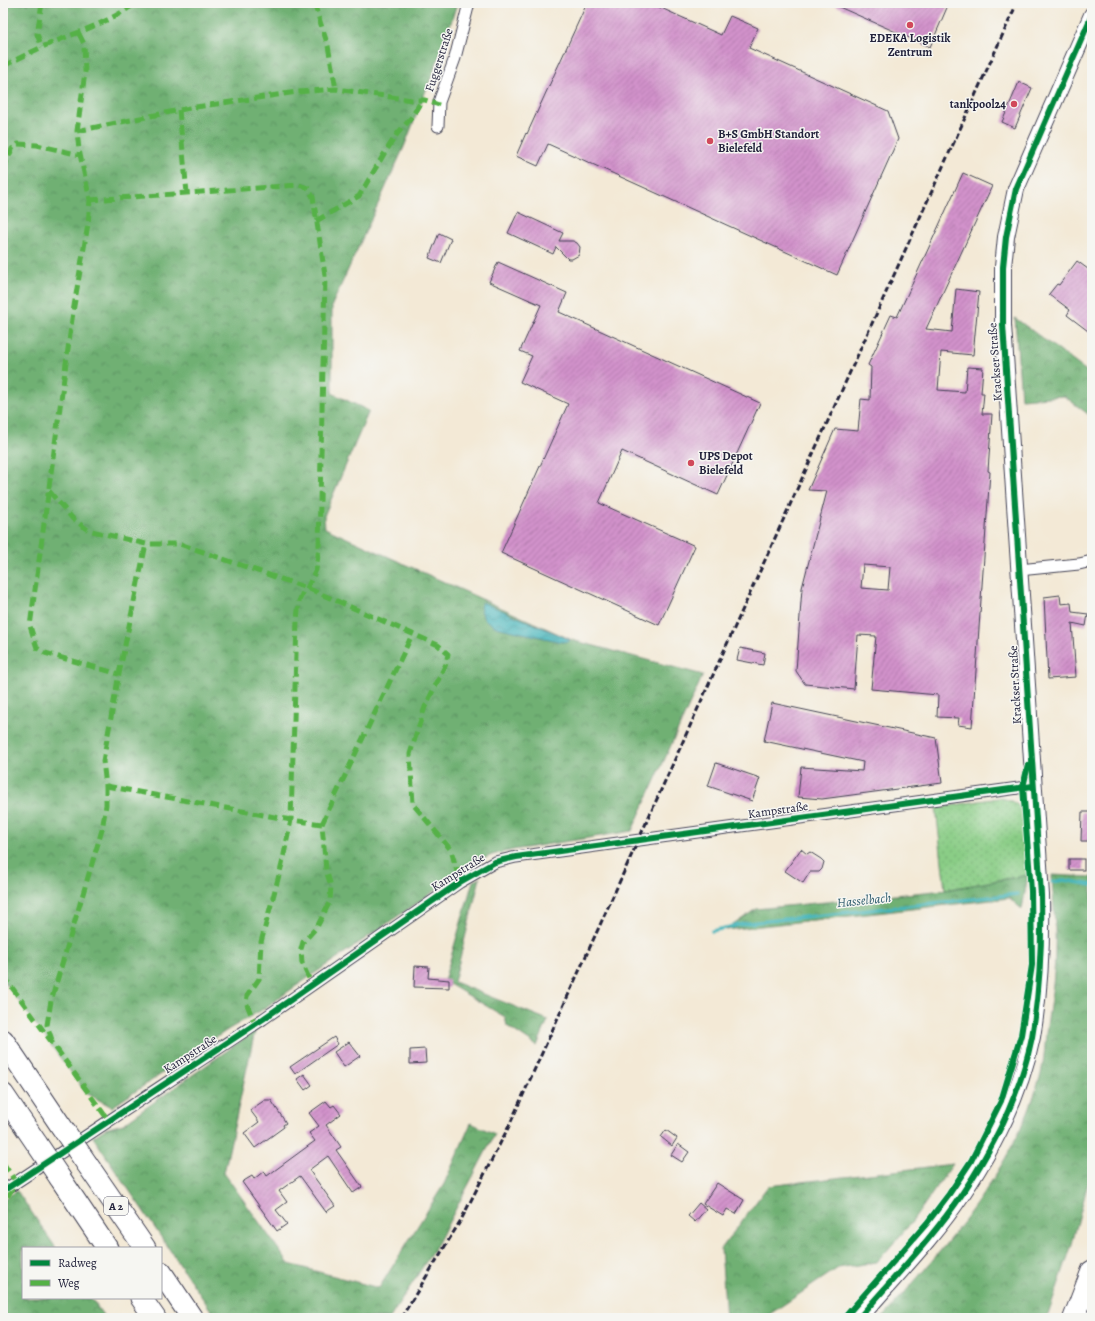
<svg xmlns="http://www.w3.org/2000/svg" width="1095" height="1321" font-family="Alegreya,serif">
<defs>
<pattern id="grass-dots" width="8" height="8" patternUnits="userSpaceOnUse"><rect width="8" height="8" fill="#8acd86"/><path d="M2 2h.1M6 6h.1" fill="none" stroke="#77b075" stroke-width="1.8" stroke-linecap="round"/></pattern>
<pattern id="forest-crowns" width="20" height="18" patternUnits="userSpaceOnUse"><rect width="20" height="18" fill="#6fb073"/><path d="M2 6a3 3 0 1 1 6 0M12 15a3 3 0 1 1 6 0" fill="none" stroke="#5b8f60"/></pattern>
<pattern id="water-waves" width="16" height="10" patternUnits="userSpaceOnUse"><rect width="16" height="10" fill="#45b5bb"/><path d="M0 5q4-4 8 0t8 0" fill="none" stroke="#399399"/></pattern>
<pattern id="building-hatch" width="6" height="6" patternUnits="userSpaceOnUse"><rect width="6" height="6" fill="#d292cb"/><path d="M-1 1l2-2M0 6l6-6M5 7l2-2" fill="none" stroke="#aa77a6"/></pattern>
</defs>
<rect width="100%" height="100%" fill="#f6f6f2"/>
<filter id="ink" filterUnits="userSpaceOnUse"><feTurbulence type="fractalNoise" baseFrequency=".025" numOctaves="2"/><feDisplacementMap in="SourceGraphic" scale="8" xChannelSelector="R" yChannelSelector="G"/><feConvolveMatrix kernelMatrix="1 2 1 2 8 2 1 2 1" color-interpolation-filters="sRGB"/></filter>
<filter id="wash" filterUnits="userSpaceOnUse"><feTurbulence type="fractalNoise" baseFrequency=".012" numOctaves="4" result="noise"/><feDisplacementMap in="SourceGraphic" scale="16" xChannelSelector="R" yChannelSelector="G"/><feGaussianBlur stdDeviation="0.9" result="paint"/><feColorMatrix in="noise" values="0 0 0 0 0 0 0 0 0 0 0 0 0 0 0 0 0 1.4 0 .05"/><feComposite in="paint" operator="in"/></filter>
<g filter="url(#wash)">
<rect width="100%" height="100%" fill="#f3e9d6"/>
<path fill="url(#grass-dots)" stroke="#567860" d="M998,798C1009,799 1016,802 1023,811L1028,875L945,890L936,808Z"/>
<g fill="url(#forest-crowns)" stroke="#486957">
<polygon points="3,3 457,3 446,39 404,147 332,305 332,393 369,411 324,516 325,528 572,640 703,675 632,831 513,850 492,855 478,861 260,1011 229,1029 112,1107 86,1093 3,980"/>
<polygon points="1015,318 1092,375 1092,417 1064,396 1021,399"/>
<polygon points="1028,875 1022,909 1009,898 726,930 756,909 945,890"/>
<path d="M1052,875L1092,877V1168L1072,1244L1047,1318H882C947,1245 1014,1170 1041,1074C1044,1061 1045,1045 1046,1032C1050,1005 1055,978 1055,951C1056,925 1053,900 1052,875Z"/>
<polygon points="480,878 454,982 548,1020 537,1046 507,1026 505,1017 444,981 473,881"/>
<polygon points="255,1031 224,1173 289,1264 379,1288 444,1184 471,1123 495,1134 438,1243 390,1318 216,1318 93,1137 105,1129 123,1124"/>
<polygon points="953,1164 912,1222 877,1262 838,1268 764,1318 726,1318 721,1249 768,1186"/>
<polygon points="17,1191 56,1248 23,1248 23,1298 91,1298 105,1318 3,1318 3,1199"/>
</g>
<polygon fill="url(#water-waves)" stroke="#346c7b" points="482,602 569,639 570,641 562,642 496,627 484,619 480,607"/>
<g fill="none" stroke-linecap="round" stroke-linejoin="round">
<g stroke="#45b5bb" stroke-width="3.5">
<polyline points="1052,882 1064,880 1092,885"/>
<polyline points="712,931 748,923 1018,894"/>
</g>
</g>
<g id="blocks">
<g fill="url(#building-hatch)" fill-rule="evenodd">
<polygon points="587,3 650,3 721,35 730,16 758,28 749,48 888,111 898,139 837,275 548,144 538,166 516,156 526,133 527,134"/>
<polygon points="830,3 949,3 930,47"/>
<polygon points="1019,82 1032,88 1015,128 1002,122"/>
<path d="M963,173L992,186L926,329L952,332L956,289L979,292L973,355L941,352L938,390L965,392L967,367L983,368L981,393H984L982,414H992L988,471L990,472L972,727L958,725L959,718L937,717L938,695L871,689L876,636L858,635L854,689L805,684L796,671L802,588L827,491L808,490L835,429L858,431L861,399L870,400L871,367L868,365L891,315L897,317ZM863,565L890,567L888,590L861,588Z"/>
<polygon points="518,212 563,233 559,241 573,241 577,243 580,247 579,255 572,259 568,259 556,247 553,254 508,233"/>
<polygon points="439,233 451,239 441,263 429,258"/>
<polygon points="1077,261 1092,272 1092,334 1067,315 1070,310 1049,294 1057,284 1059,285"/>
<polygon points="498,262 567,293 559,312 760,403 718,495 622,451 599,503 695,546 659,625 501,553 568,404 520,382 532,356 520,351 541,305 489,282"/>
<polygon points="1060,595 1061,604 1071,603 1072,612 1088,614 1086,626 1072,623 1076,677 1048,679 1044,597"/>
<polygon points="740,648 765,653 763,665 737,660"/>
<polygon points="772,703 936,738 942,783 822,799 798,797 801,767 862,771 863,762 764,741"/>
<polygon points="716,763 760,778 752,801 708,786"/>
<polygon points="1082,812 1092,812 1092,841 1081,841"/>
<polygon points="801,849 807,854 810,852 821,859 824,862 822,869 819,872 810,872 803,883 785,871"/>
<rect x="1069" y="859" width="15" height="11"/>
<polygon points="415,966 429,967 428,978 449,980 449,988 414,987"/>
<polygon points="334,1037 338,1044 295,1074 290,1067"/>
<polygon points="349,1042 360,1056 344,1067 334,1052"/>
<polygon points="425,1049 426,1063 410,1064 410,1050"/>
<polygon points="304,1074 312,1085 305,1090 297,1079"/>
<polygon points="265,1100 271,1100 286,1123 283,1125 284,1127 255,1148 244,1133 259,1122 250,1110"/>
<polygon points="326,1101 331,1107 334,1105 341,1114 326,1125 341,1147 336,1150 362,1187 353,1193 328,1156 309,1170 335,1206 326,1212 300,1176 279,1191 287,1202 276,1210 287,1224 277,1231 242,1182 252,1176 254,1179 264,1171 267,1176 315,1141 309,1133 319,1126 309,1113"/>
<polygon points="666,1130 677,1138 672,1146 661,1137"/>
<polygon points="678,1144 689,1152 682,1162 671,1155"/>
<polygon points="717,1183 744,1200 736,1214 727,1209 723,1216 703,1204"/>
<polygon points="699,1203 706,1209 695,1222 688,1216"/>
</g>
</g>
</g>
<g filter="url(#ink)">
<use href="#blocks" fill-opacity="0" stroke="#414052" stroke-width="1"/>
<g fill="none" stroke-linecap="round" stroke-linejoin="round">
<defs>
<g id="street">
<polyline points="438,126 439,102 455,58 469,3"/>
<polyline points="1019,570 1079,564 1092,561"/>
<polyline points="3,1191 263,1019 460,882 495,862 516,857 1033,786"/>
</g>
<path id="secondary" d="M859,1318C893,1278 932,1239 962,1194C993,1148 1021,1092 1032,1037C1040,990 1042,942 1041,895L1003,325V267L1006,237L1016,189L1092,15"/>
<g id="highway">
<polyline points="3,1040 61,1126"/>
<polyline points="3,1094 37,1144"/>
<polyline points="87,1164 145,1248"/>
<polyline points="60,1178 107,1248"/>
<polyline points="161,1272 192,1318"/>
<polyline points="141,1298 155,1318"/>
<polyline points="1074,1318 1092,1271"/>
</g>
</defs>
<use href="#street" stroke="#414052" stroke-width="13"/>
<use href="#secondary" stroke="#414052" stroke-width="18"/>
<use href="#highway" stroke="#414052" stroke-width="23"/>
<use href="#street" stroke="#fff" stroke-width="11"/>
<use href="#secondary" stroke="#fff" stroke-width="16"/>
<use href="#highway" stroke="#fff" stroke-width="21"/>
<polyline stroke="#22223b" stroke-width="3" stroke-dasharray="6 3" stroke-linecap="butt" points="401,1318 461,1220 509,1126 1017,3"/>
<defs>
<g id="highway-bridge">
<polyline points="61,1126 87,1164"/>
<polyline points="37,1144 60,1178"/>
</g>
</defs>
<use href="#highway-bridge" stroke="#414052" stroke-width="23" stroke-linecap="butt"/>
<use href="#highway-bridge" stroke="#fff" stroke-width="21"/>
<g stroke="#55b146" stroke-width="5" stroke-dasharray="10 5" stroke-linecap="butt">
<polyline points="42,3 37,34 42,47"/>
<polyline points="314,3 328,46 336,89"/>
<polyline points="79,34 84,44 85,72 77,131 79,150 90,200 88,224 73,312 30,626 37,648 45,653 119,674"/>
<path d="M3,66C16,60 29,53 42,47C74,33 107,24 136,3"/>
<polyline points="179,110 187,193"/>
<polyline points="77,131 190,108 297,92 336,89 412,100 425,100 439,105"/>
<polyline points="3,170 12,149 18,144 37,145 80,155"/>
<polyline points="90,200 299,185 308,188 313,197 325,275 319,547 316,570 307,588 303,592 299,601 297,620 291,820 282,864 261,942 259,979 247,996 246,1002 255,1024"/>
<polyline points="316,221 359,196 384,154 397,134 411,118 422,100"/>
<polyline points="49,491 73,519 88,530 146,544 180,544 307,588 438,645 448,654 446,664 425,707 410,754 413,804 451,850 460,882"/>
<polyline points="106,786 291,820 322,824 326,870 331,886 330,901 317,927 303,942 301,949 302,963 312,985"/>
<polyline points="322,824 412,635"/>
<polyline points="3,975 109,1121"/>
<polyline points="52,1040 47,1025 51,1001 102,830 106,805 106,786 103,761 119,674 146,544"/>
<polyline points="3,1163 16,1182 3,1205"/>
</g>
<defs>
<g id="cycleway">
<polyline points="3,1191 263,1019 460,882 495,862 516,857 1033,786"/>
<polyline points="844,1318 927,1223 949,1194 971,1161 1001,1101 1021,1035 1032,965 1031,891 1023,787 1028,765"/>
<path d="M859,1318C893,1278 932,1239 962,1194C993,1148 1021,1092 1032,1037C1040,990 1042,942 1041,895L1003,325V267L1006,237L1016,189L1092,15"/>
</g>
</defs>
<use href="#cycleway" stroke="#f6f6f2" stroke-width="8"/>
<use href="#cycleway" stroke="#00873e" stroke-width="6"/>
</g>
</g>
<g fill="#d1495b" stroke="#f6f6f2" stroke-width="1.5">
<circle cx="910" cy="25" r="4"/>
<circle cx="1014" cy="104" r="4"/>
<circle cx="710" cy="141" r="4"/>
<circle cx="691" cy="463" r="4"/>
</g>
<g text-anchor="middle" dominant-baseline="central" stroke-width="3" stroke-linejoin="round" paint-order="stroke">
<rect fill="#f6f6f2" stroke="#626272" stroke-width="1" x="104" y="1197" width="24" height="18" rx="3"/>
<g font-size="11" font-weight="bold" fill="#22223b">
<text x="116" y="1206">A 2</text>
</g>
<g font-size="12" font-weight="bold" fill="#22223b" stroke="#f6f6f2" text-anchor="start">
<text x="910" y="38" text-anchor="middle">EDEKA Logistik<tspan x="910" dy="14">Zentrum</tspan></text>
<text x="1006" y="104" text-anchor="end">tankpool24</text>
<text x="718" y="134">B+S GmbH Standort<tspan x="718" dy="14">Bielefeld</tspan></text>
<text x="699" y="456">UPS Depot<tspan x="699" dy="14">Bielefeld</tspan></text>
</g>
<g font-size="12" fill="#22223b" stroke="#f6f6f2">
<text transform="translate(439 60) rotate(-72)">Fuggerstraße</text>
<text transform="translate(995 362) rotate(-94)">Krackser Straße</text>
<text transform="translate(1015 685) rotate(-93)">Krackser Straße</text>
<text transform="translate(778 810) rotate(-8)">Kampstraße</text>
<text transform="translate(458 872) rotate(-32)">Kampstraße</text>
<text transform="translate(190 1054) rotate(-33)">Kampstraße</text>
</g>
<g font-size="13" font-style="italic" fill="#305d6e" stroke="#f6f6f2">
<text transform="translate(864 900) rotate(-6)">Hasselbach</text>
</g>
</g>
<rect width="1095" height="1321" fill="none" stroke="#f6f6f2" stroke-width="16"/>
<rect x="22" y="1247" width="140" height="52" fill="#f6f6f2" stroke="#a1a1a9"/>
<rect x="30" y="1260" width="20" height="6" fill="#00873e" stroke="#a1a1a9"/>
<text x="58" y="1267" font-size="12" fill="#22223b">Radweg</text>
<rect x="30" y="1280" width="20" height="6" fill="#55b146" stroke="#a1a1a9"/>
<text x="58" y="1287" font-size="12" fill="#22223b">Weg</text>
</svg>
